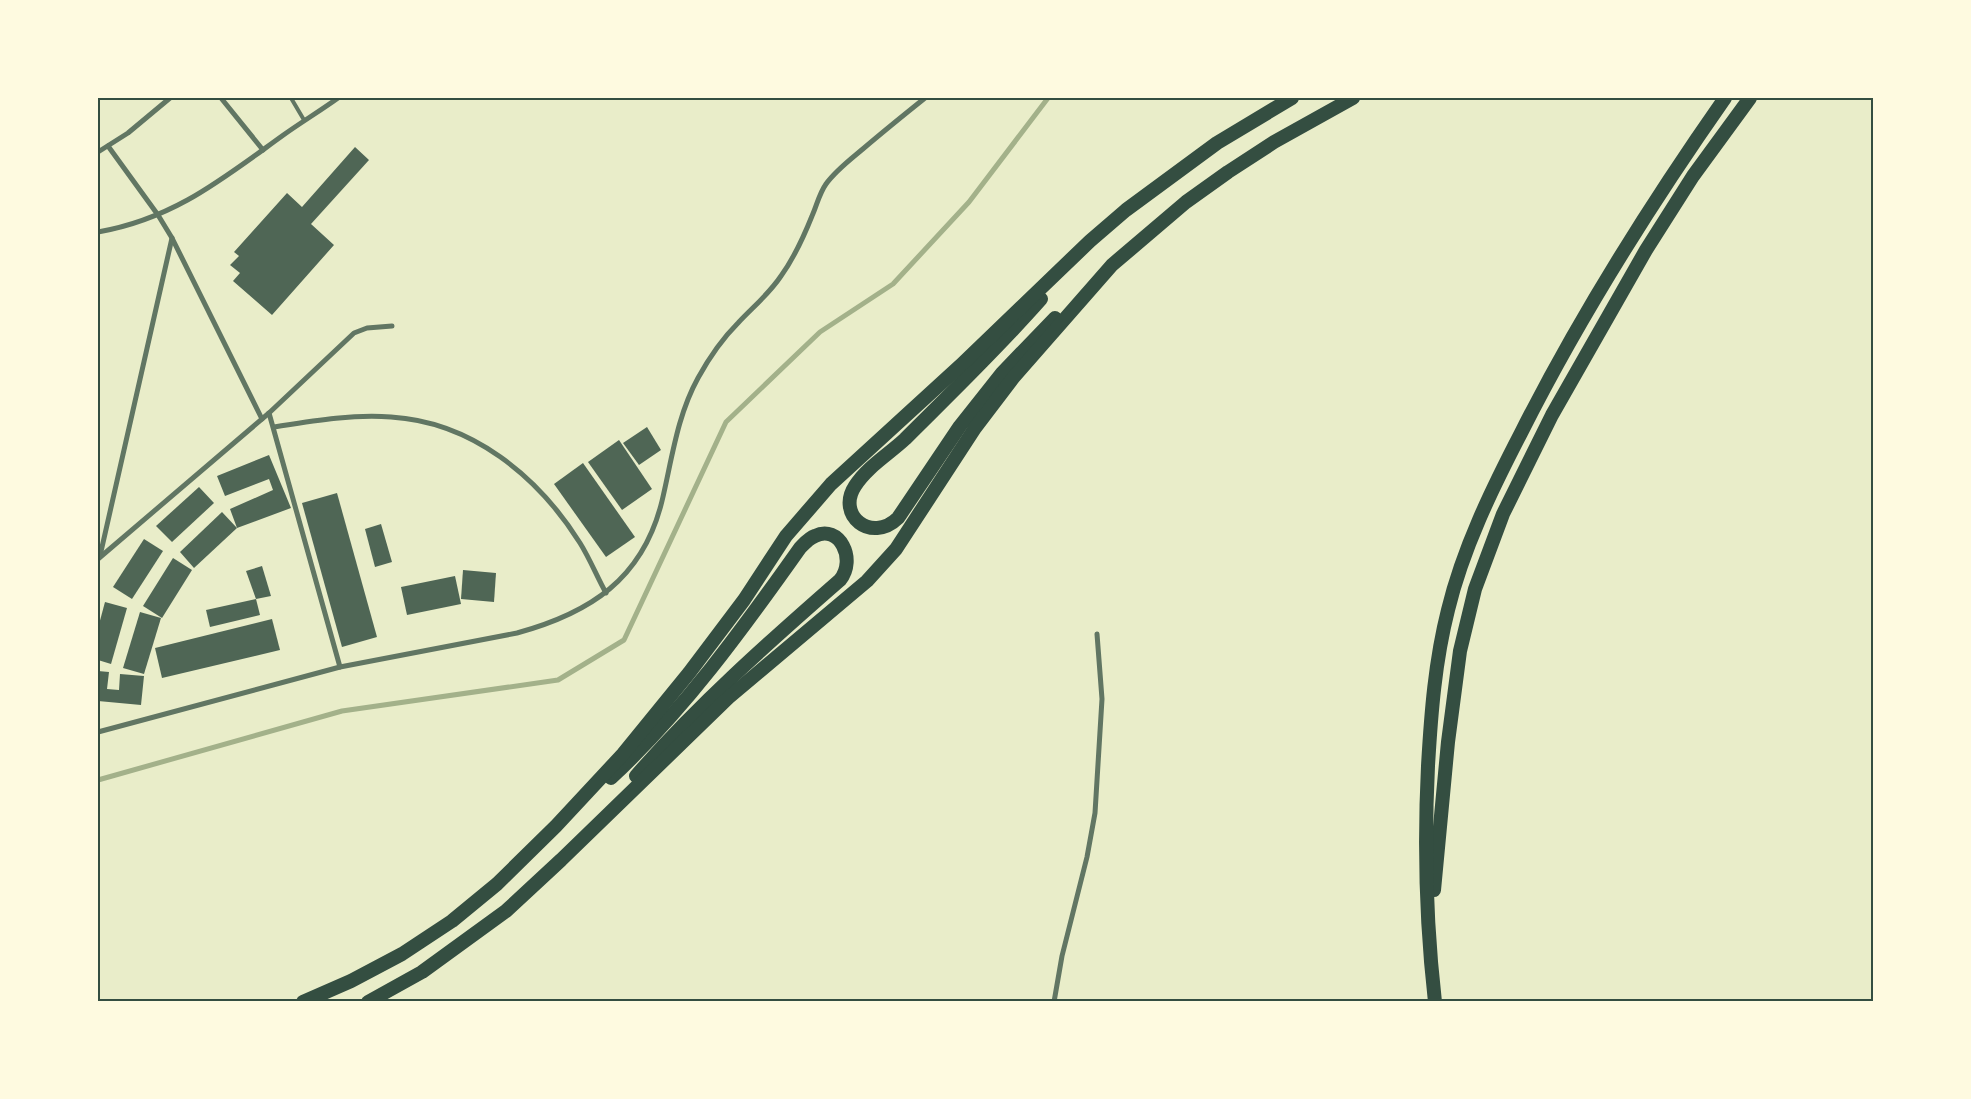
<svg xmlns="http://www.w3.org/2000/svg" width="1971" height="1099" font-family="'Golos Text',sans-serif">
<rect width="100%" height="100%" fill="#e9edc9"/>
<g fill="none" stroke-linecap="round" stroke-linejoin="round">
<polyline stroke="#a3b18a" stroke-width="5" points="98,780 342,711 558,680 624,640 726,422 820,332 893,284 969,202 1048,98"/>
</g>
<g fill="#4f6655">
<polygon points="355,147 369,160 311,224 334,245 272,315 233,281 240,273 230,265 239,256 234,252 287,193 302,207"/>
<polygon points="647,427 661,450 639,465 623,443"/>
<polygon points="619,440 652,489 622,510 588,462"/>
<polygon points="269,455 291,508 237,528 230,509 273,490 269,479 225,496 217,476"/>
<polygon points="583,463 635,537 606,557 554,484"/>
<polygon points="199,487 214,503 172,542 156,526"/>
<polygon points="337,493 377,637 342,647 302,503"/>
<polygon points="222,512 237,528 194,568 180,552"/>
<polygon points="381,524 392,562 375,567 365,529"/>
<polygon points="144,539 163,551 132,599 113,587"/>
<polygon points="173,558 192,570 162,618 143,606"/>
<polygon points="262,566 271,596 256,599 246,571"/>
<polygon points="463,570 496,573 494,602 461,599"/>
<polygon points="455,576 461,604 407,615 401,587"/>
<polygon points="256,599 260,615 210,627 206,610"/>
<polygon points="105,602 127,608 111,664 98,660 98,628"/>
<polygon points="140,612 161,618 144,674 123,668"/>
<polygon points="272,619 280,650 162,678 155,648"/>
<polygon points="98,671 109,672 107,689 119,690 120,674 144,676 141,705 98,701"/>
</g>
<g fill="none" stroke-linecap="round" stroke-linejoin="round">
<polyline stroke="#617663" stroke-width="4" points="291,98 304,120"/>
<g stroke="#617663" stroke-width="5">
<polyline points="221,98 263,150"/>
<polyline points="108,146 158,215 172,238 262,419"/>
<polyline points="98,152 128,133 170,98"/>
<path d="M98,232C173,219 221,180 282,136C300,123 320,111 338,98"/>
<polyline points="269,413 340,667"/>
<path d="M274,427C312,421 352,414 391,417C472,422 538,476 580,543C590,559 597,577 606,593"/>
<polyline points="100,556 172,238"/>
<polyline points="98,559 269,413 354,333 367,328 392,326"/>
<path d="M98,732L340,667L517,633C590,613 643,579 662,501C672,459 677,416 698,378C709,358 722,339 738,323C753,307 769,294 781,276C794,258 804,236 812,216C817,205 819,194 826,184C836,170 851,159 864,148C884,131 905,114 925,98"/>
<polyline points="1054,1002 1062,956 1087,857 1095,813 1102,699 1097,634"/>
</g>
<g stroke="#344e41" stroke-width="14">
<path d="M1041,299C998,348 951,393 905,439C889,454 867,467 855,486C836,515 871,544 898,518L960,426L1002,373L1055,318"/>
<path d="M611,778C684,710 742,630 800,548C804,544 809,538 815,536C839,524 857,559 840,580C769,642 698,705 636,776"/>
<polyline points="1434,890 1448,742 1460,651 1475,589 1503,514 1552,415 1646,250 1693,176 1750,98"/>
<polyline points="303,1002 351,981 402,954 452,921 497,884 556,826 623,754 689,673 744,600 786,536 831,484 960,366 1090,241 1126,210 1217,143 1292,98"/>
<polyline points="368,1002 422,972 506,911 561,860 728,698 867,581 896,549 975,428 1013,378 1112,265 1186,202 1228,172 1274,142 1353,98"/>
<path d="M1435,1002C1426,923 1424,845 1428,766C1431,714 1435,661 1448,610C1463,548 1492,489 1521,433C1580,316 1650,205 1725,98"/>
</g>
</g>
<rect width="1971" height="1099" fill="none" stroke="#fefae0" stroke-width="198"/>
<rect x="99" y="99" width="1773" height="901" fill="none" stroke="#344e41" stroke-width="2"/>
</svg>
